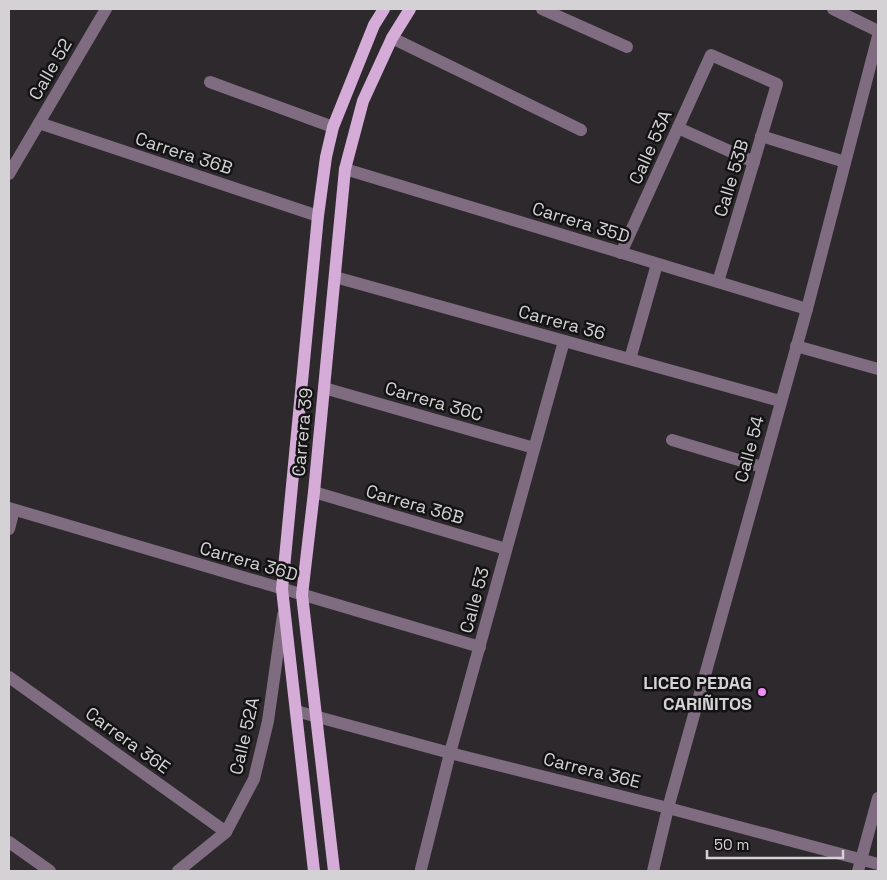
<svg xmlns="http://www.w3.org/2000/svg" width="887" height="880" font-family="'Space Grotesk',sans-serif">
<rect width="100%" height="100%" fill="#2d292d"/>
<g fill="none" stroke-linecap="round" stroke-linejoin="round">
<g stroke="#7f6c81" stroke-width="12">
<polyline points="542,9 627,47"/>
<polyline points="833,9 878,31"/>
<polyline points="392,38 581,130"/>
<polyline points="210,82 333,127"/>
<polyline points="39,123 318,216"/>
<polyline points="678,128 754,162"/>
<polyline points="761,136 845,162"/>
<polyline points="345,169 807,309"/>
<polyline points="9,174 106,9"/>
<polyline points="621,253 711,55 777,84 718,282"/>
<polyline points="335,277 780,401"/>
<polyline points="796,346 878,369"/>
<polyline points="630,359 657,264"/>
<polyline points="324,388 534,448"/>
<polyline points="672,440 762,467"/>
<polyline points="314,492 506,549"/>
<polyline points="9,508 480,647"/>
<polyline points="9,529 14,510"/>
<polyline points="9,677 226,832"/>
<polyline points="296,711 450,753 668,808 878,864"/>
<polyline points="9,842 50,871"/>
<polyline points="421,869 450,753 564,341"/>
<polyline points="178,871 226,832 254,779 268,721 283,615"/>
<polyline points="653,871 668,808 807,309 878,36"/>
<polyline points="858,871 878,798"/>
</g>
<g stroke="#d5acd8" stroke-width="12">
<polyline points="314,871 282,589 318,216 326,157 333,127 374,25 384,9"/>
<polyline points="334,871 302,595 314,492 345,169 363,101 392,38 410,9"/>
</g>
</g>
<circle fill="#ee8cf8" stroke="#141314" stroke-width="2" cx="762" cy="692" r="5"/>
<g text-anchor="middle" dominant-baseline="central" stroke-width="5" stroke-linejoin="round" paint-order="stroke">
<g font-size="18" fill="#d5d2d5" stroke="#141314">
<text transform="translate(50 69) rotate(-60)">Calle 52</text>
<text transform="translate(650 147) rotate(-66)">Calle 53A</text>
<text transform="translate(184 153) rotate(18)">Carrera 36B</text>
<text transform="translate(731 178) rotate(-73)">Calle 53B</text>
<text transform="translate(581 222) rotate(17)">Carrera 35D</text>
<text transform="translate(562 322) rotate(15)">Carrera 36</text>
<text transform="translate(434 401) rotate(16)">Carrera 36C</text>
<text transform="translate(302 432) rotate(-85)">Carrera 39</text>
<text transform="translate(749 449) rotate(-75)">Calle 54</text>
<text transform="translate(415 504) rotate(16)">Carrera 36B</text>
<text transform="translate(249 561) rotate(16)">Carrera 36D</text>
<text transform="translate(474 600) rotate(-75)">Calle 53</text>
<text transform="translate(244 736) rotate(-77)">Calle 52A</text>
<text transform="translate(128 740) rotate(36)">Carrera 36E</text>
<text transform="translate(592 770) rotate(14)">Carrera 36E</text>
</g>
<g font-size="18" font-weight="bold" fill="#d5d2d5" stroke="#141314" text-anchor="end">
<text x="752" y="682">LICEO PEDAG<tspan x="752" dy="21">CARIÑITOS</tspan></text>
</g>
</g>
<rect width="887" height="880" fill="none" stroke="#d5d2d5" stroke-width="20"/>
<path d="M707 850v8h136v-8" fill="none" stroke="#d5d2d5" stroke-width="2.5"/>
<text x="714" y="850" font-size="15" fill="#d5d2d5" stroke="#141314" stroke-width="4" paint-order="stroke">50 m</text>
</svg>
